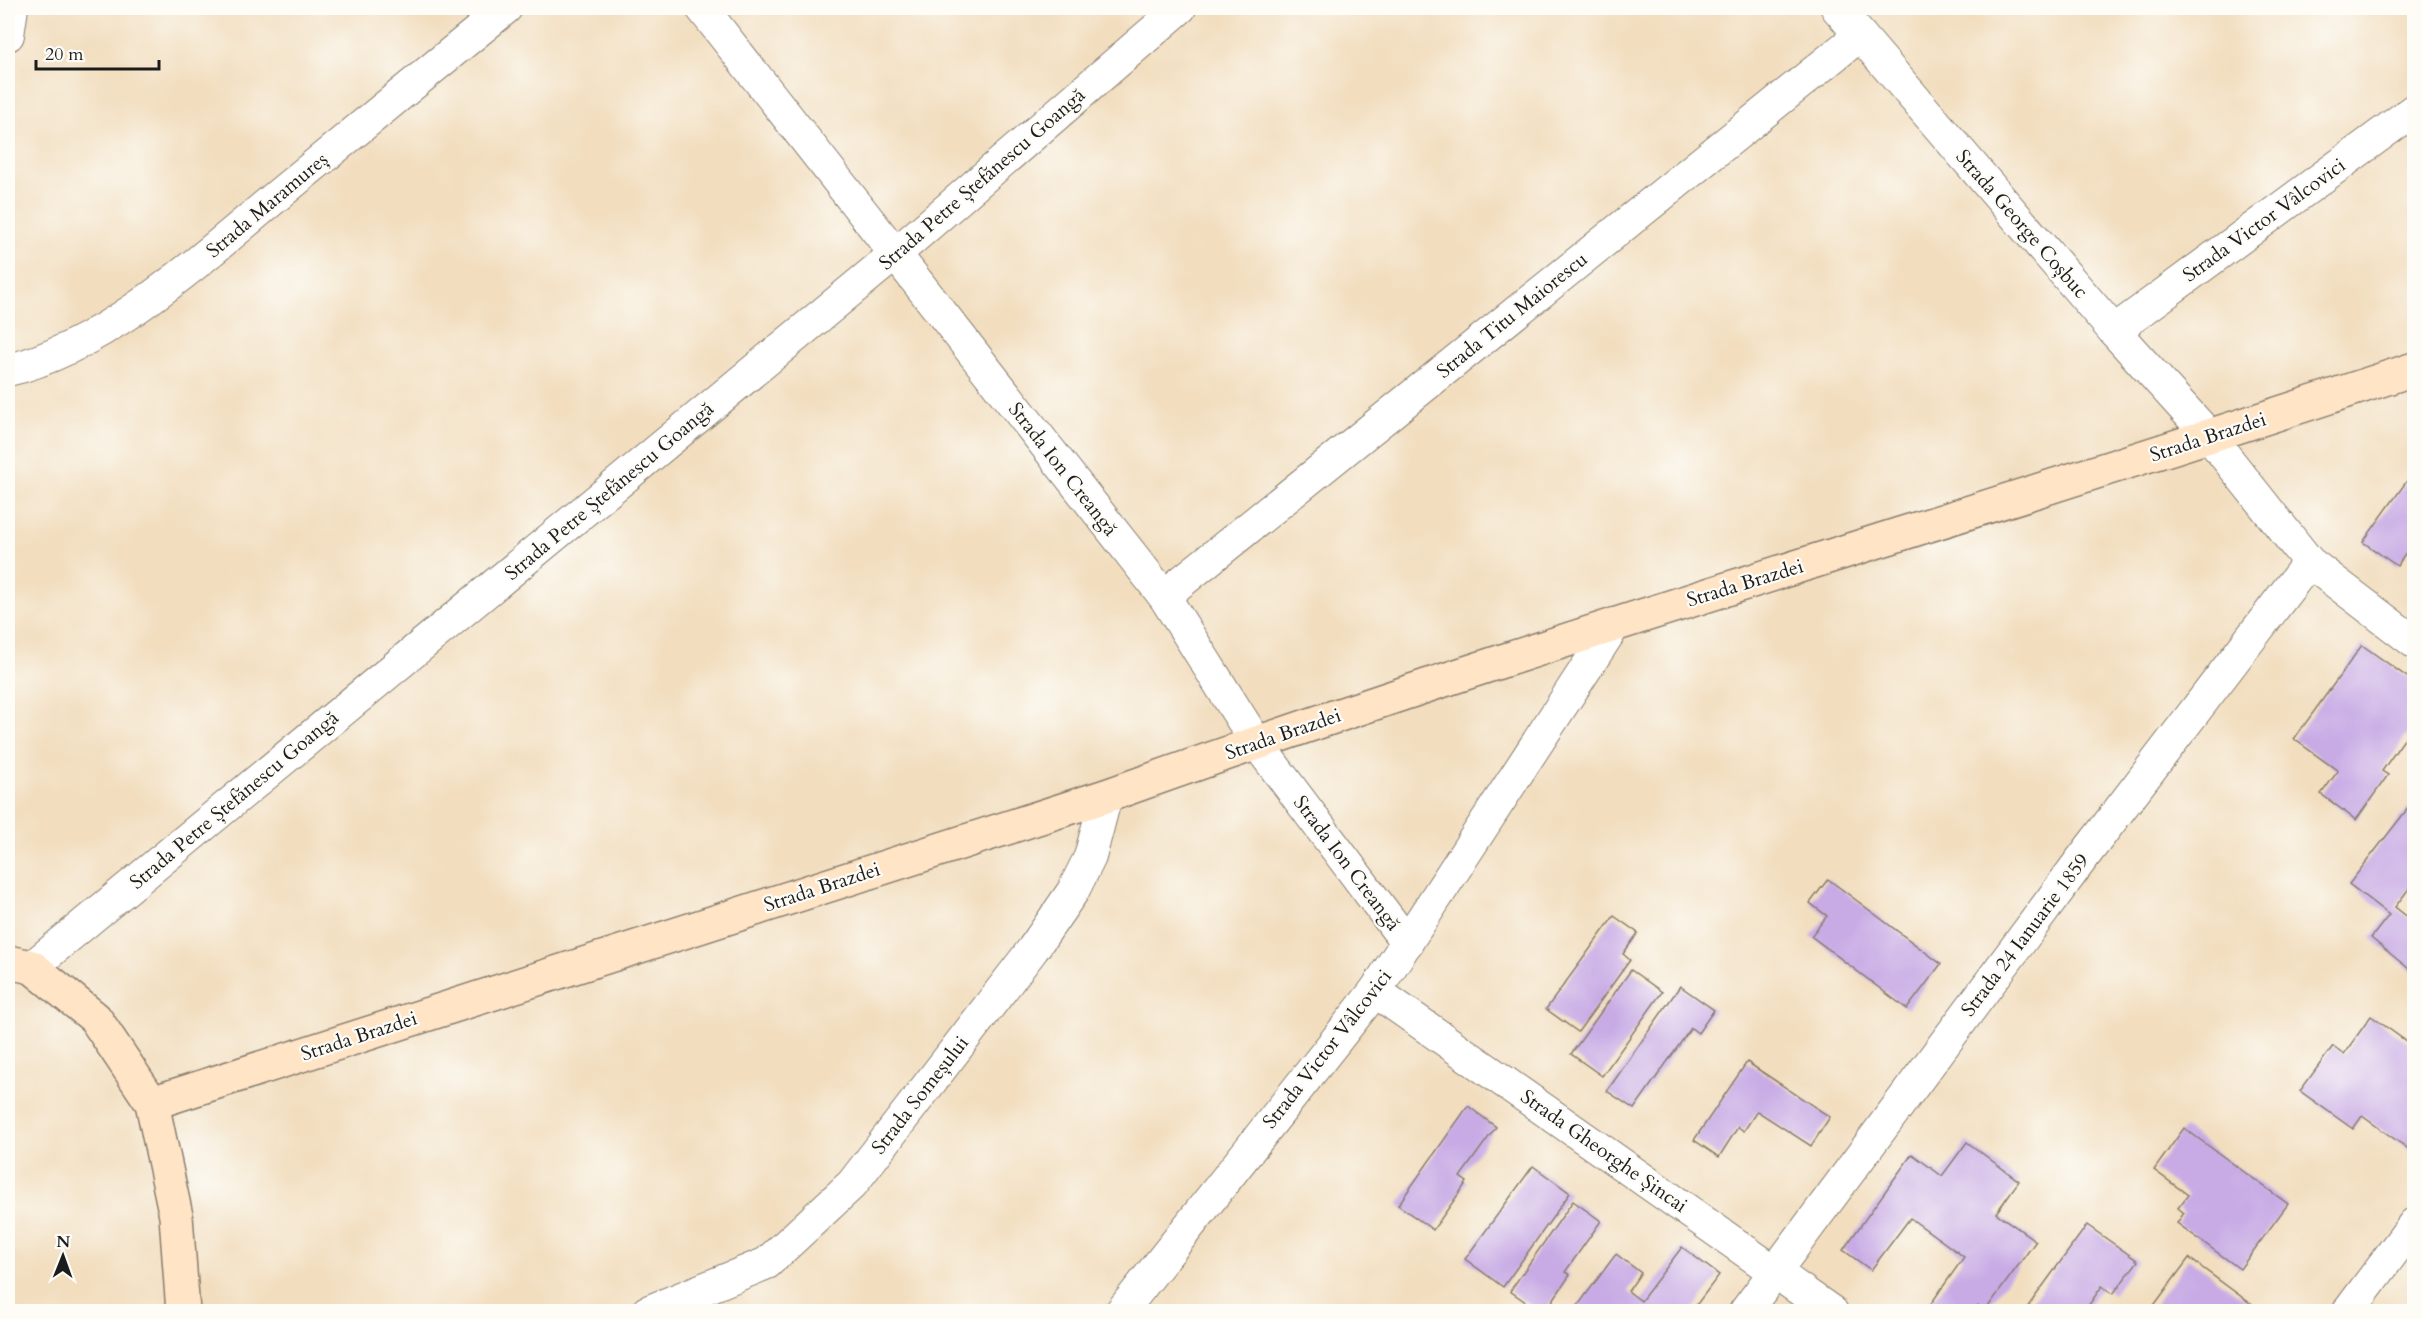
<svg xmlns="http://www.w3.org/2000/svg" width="2422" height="1319" font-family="Cardo,serif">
<rect width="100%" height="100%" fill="#fdfcf7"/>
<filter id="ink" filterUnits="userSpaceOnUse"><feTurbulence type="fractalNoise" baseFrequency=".0167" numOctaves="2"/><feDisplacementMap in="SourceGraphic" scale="12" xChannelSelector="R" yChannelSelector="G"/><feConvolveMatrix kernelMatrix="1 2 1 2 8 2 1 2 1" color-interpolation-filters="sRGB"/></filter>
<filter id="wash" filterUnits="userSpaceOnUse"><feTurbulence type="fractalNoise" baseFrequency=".008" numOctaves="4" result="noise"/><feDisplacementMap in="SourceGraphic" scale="24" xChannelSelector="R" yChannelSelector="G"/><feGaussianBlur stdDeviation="1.35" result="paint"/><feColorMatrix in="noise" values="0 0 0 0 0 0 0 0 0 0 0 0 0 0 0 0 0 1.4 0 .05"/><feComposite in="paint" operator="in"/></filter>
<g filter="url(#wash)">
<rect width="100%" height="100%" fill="#f2debf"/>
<g id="blocks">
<g fill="#c8abe5">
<polygon points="2414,471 2414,542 2397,566 2363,542"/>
<polygon points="2362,645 2414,682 2414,725 2382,771 2388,775 2356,820 2321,794 2338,771 2294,739"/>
<polygon points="2409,807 2414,812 2414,882 2395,907 2414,922 2414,973 2371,938 2389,915 2349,884"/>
<polygon points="1828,879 1941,964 1907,1009 1811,936 1827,916 1810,903"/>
<polygon points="1614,916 1638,933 1623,954 1630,960 1578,1032 1546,1009"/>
<polygon points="1631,970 1662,992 1602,1076 1571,1054"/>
<polygon points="1680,986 1714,1010 1698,1033 1691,1028 1634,1109 1607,1091"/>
<polygon points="2371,1016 2414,1047 2413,1152 2362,1116 2353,1129 2300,1091 2333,1046 2344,1054"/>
<polygon points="1747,1062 1830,1117 1811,1146 1757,1111 1744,1131 1738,1127 1719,1157 1694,1140"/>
<polygon points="1468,1106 1496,1127 1460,1177 1467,1182 1433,1230 1398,1205"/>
<polygon points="2184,1128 2288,1204 2240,1269 2177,1223 2184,1213 2178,1208 2188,1195 2154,1170"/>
<polygon points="1967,1142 2019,1181 1996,1213 2036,1241 1985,1311 1978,1306 1974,1312 1925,1312 1964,1257 1910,1218 1871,1270 1843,1250 1912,1154 1942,1176"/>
<polygon points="1533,1166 1570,1193 1503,1287 1465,1259"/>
<polygon points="1573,1201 1601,1221 1565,1272 1570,1275 1545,1312 1540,1312 1510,1291"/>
<polygon points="2087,1225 2138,1261 2113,1294 2102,1286 2084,1312 2024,1312"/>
<polygon points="1682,1247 1719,1275 1691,1312 1573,1312 1616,1254 1641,1273 1628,1291 1641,1301"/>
<polygon points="2189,1258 2262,1312 2149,1312"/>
</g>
</g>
</g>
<g filter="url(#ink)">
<use href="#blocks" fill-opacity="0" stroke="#877d6e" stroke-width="1.5"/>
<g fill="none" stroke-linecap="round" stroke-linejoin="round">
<defs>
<g id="street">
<polyline points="702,8 1164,596 1256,742 1407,943"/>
<polyline points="1837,8 2114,331 2210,437 2309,562 2414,642"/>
<polyline points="8,35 12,8"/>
<polyline points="2114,331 2414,110"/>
<path d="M8,370C105,348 208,253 284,190C358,129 432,68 506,8"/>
<polyline points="1164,596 1860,35"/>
<polyline points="32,967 894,255 1180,8"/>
<polyline points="1375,991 1832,1312"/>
<polyline points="647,1312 767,1263 852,1184 1033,949 1073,891 1090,857 1106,796"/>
<polyline points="1121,1312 1375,991 1615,624"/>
<polyline points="1745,1312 2081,860 2309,562"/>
<polyline points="2348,1312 2414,1224"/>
</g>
<g id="secondary">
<polyline points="8,962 32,967 95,1018 152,1103 176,1216 183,1312"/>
<path d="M152,1103L1106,796C1538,641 1979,514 2414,369"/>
</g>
</defs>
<use href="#street" stroke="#877d6e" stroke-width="34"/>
<use href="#secondary" stroke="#877d6e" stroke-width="36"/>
<use href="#street" stroke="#fff" stroke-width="32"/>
<use href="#secondary" stroke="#ffe4c6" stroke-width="33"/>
</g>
</g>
<g text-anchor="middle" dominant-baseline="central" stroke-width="4.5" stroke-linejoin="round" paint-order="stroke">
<g font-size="20" fill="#1c1c1c" stroke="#fdfcf7">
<text transform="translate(982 179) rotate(-41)">Strada Petre Ștefănescu Goangă</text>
<text transform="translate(267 205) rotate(-40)">Strada Maramureș</text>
<text transform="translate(2264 220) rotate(-36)">Strada Victor Vâlcovici</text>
<text transform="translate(2022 224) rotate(49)">Strada George Coșbuc</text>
<text transform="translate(1512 315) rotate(-39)">Strada Titu Maiorescu</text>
<text transform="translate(2208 437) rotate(-18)">Strada Brazdei</text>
<text transform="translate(1063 469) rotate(52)">Strada Ion Creangă</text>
<text transform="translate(609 491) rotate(-40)">Strada Petre Ștefănescu Goangă</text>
<text transform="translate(1745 583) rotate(-17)">Strada Brazdei</text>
<text transform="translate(1283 734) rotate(-19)">Strada Brazdei</text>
<text transform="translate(234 800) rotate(-40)">Strada Petre Ștefănescu Goangă</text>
<text transform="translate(1347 863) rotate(53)">Strada Ion Creangă</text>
<text transform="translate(822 887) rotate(-18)">Strada Brazdei</text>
<text transform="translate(2025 935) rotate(-53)">Strada 24 Ianuarie 1859</text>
<text transform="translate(359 1036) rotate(-18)">Strada Brazdei</text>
<text transform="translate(1327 1049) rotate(-52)">Strada Victor Vâlcovici</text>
<text transform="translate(920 1095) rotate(-52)">Strada Someșului</text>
<text transform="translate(1604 1151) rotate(35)">Strada Gheorghe Șincai</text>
</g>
</g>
<rect width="2422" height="1319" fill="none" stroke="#fdfcf7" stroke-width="30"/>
<g transform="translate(63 1256) rotate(1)" stroke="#fdfcf7" stroke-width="4.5" paint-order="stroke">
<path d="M0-4.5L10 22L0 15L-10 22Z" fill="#1c1c1c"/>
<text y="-9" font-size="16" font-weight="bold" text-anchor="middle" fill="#1c1c1c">N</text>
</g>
<path d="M36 60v9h123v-9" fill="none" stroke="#1c1c1c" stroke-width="3"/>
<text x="45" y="60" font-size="18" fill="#1c1c1c" stroke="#fdfcf7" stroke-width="4.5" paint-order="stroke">20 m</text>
</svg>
